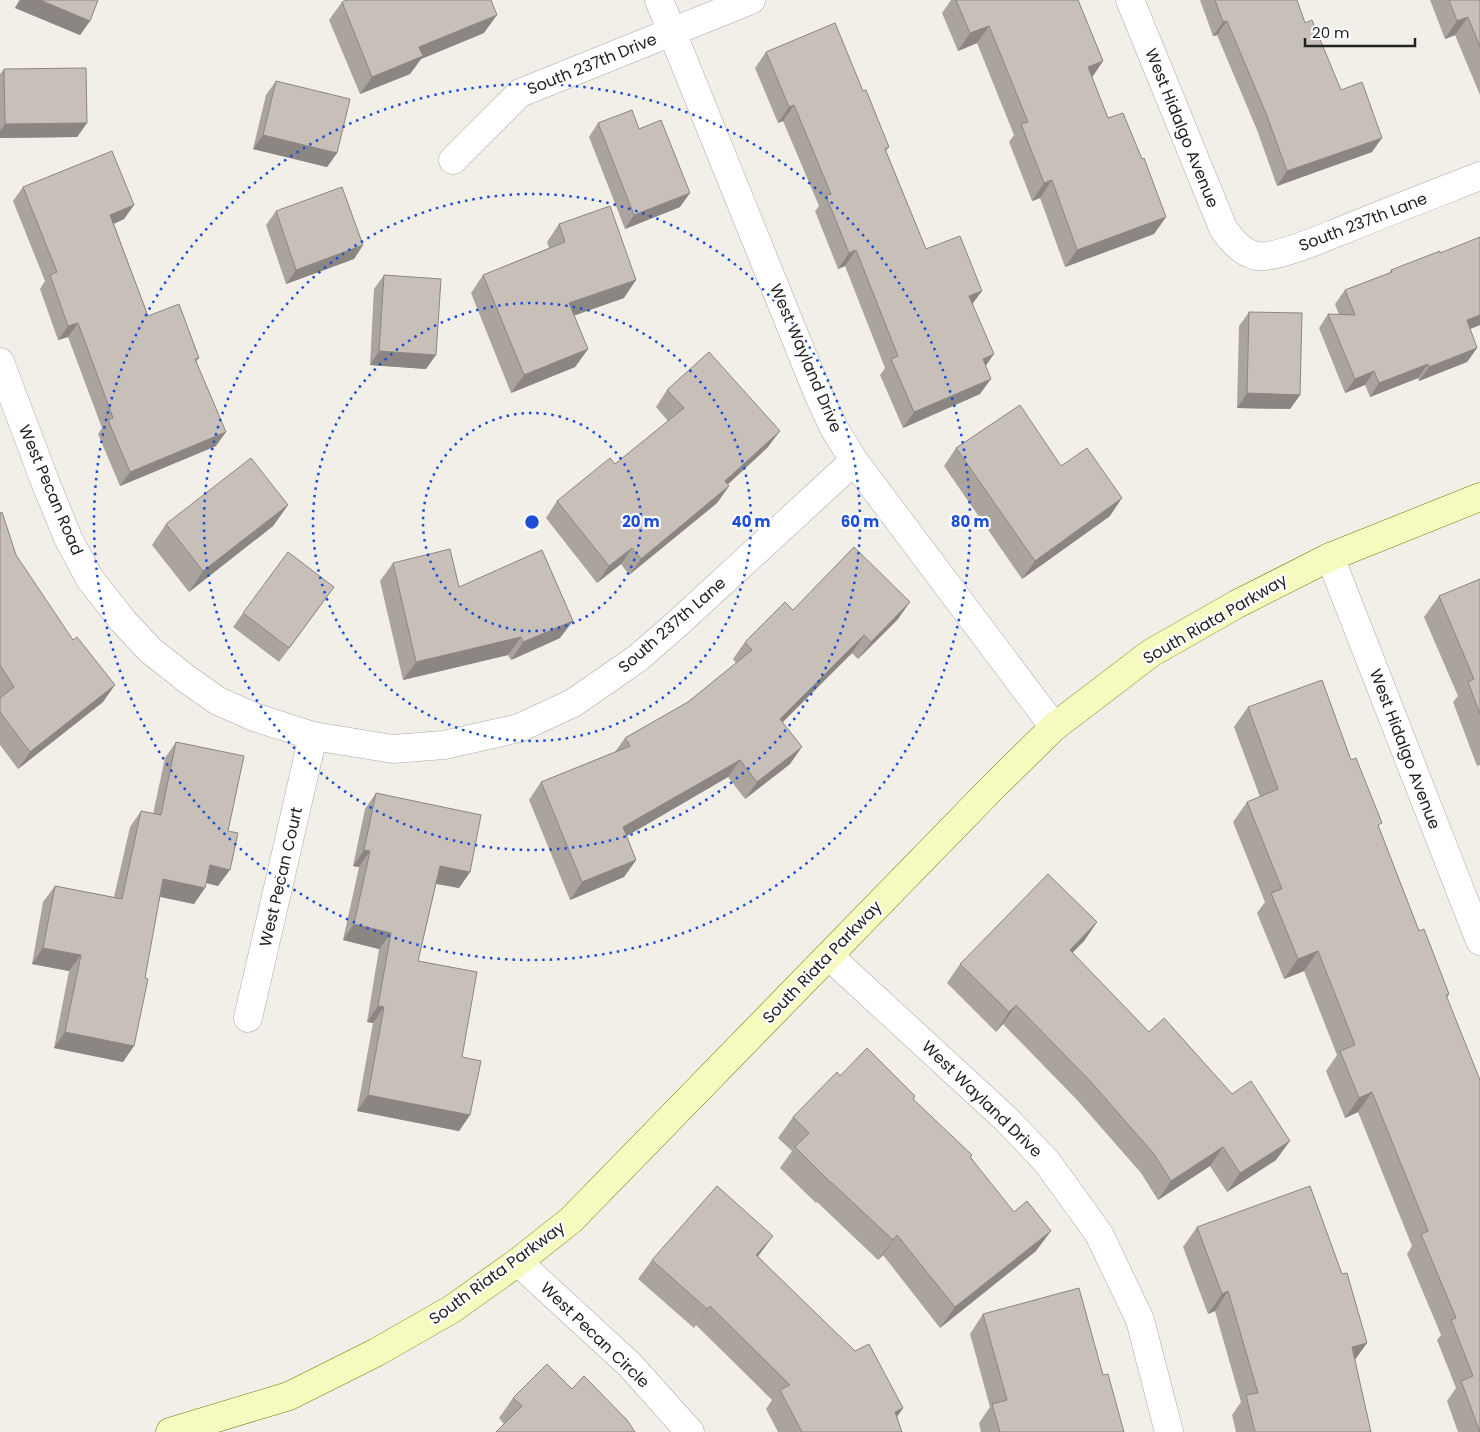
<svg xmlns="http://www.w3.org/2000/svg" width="1480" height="1432" font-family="Poppins,sans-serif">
<rect width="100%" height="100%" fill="#f2efe9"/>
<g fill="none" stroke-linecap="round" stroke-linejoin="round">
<defs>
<g id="street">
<polyline points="659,0 819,396 834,428 854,461 1054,727"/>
<path d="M1130,0L1223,228C1231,240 1242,253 1257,256C1275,259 1323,238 1341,231C1387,212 1434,194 1480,176"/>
<polyline points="453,160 520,93 751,0"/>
<polyline points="0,362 46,484 68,538 90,579 123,621 150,650 188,680 218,701 254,717 313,736 393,749 444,745 519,728 573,703 638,658 678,623 854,461"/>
<polyline points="1330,557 1480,941"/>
<polyline points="829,956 1006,1119 1047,1162 1099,1234 1140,1320 1169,1432"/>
<polyline points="248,1018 313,736"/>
<polyline points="518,1262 630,1365 690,1432"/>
</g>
<polyline id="secondary" points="170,1432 289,1396 377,1352 452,1309 518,1262 571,1220 992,788 1054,727 1151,653 1237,604 1330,557 1480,497"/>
</defs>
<use href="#street" stroke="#a9a9a9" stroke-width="29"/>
<use href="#secondary" stroke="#707d05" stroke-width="29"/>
<use href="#street" stroke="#fff" stroke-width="28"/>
<use href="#secondary" stroke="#f7fabf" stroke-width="28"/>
</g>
<g fill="#aba49e">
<polygon points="19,0 98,0 90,21 80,35 15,8"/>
<polygon points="951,0 1078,0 1103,61 1092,77 1108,118 1142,159 1166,217 1154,234 1065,267 1040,198 1032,201 1009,142 1014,135 977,43 958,51 942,13"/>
<polygon points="1200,0 1297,0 1305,23 1372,152 1277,186 1257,130 1217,35 1213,36"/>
<polygon points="1430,0 1480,0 1480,95 1455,35 1445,39"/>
<polygon points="342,2 484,33 421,59 410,74 360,94 329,20"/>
<polygon points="766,52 863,91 889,147 886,151 926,249 973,304 985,366 980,394 903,428 880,375 885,368 845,266 838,269 815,211 819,206 783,121 778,123 755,68"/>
<polygon points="4,69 87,123 77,137 0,138 0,74"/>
<polygon points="276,81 337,153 327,167 253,149 266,95"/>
<polygon points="598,123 639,129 680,207 625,229 589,137"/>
<polygon points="23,187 134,205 124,219 114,224 148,316 199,358 196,362 216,446 120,486 98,434 102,428 68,337 58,340 40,289 45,281 13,201"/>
<polygon points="276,211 363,245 354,259 286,284 266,225"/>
<polygon points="559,224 624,298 574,315 588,349 575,367 511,393 471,293 483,275 549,248 547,242"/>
<polygon points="1391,270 1480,325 1470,329 1477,348 1467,362 1419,381 1418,378 1370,397 1365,385 1345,393 1319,328 1328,314 1339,315 1335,304 1345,290 1389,273"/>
<polygon points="384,275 426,369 370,365 374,289"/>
<polygon points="1249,312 1300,395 1290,409 1237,408 1239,326"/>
<polygon points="667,390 768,447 727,485 729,486 717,503 629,575 621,564 597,583 546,518 557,501 615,464 668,421 656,407"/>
<polygon points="956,448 1110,516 1022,579 944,466"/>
<polygon points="288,505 273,526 189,592 152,545 166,524"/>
<polygon points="0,513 16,555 103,702 18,769 0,745"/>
<polygon points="393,563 459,587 560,638 511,660 508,655 403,680 380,581"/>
<polygon points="1480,579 1480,765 1477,766 1453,702 1458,696 1424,617 1439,596"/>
<polygon points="334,587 279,662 233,627 243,613"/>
<polygon points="793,610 898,619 858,659 852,653 782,722 790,764 745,799 728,777 627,836 636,860 624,877 570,900 529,800 541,782 615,752 625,738 688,702 736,663 733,659 745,642"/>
<polygon points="1248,707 1351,760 1379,828 1419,931 1449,994 1447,998 1480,1432 1458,1432 1447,1401 1456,1388 1437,1340 1441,1335 1407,1254 1412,1246 1358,1112 1345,1118 1326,1071 1337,1055 1304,971 1284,979 1257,913 1265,902 1233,822 1247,802 1260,797 1234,727"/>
<polygon points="176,742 228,831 218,886 206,883 194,904 160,897 123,1062 54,1048 69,971 32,964 43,902 55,886 114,897 130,827 141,811 153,814 165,758"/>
<polygon points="376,793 470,872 459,888 436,884 418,961 462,1057 470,1115 459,1131 357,1111 373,1023 367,1022 379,949 343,940 359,867 353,866 365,809"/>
<polygon points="1097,922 1084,941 1072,953 1149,1032 1276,1160 1227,1192 1210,1166 1158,1200 1141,1173 1078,1101 1003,1024 996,1032 947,983 960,964"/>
<polygon points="840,1076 915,1096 913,1099 971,1157 1036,1251 940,1328 883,1255 878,1260 817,1202 816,1203 780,1168 792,1151 778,1138 793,1117"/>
<polygon points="1197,1227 1367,1343 1355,1360 1371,1432 1236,1432 1232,1415 1241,1402 1215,1311 1208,1314 1183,1247"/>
<polygon points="758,1256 903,1408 897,1417 902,1432 778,1432 766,1409 772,1400 696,1325 694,1328 638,1279 652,1260"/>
<polygon points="983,1314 1103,1375 1124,1432 981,1432 979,1423 990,1407 970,1334"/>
<polygon points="572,1389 504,1424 499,1418 513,1398"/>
</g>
<g fill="#8b8681">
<polygon points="21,0 40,0 90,21 80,35 15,8"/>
<polygon points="497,15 484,33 421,59 410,74 360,94 372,77 419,47"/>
<polygon points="1468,17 1455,35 1445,39 1457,21"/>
<polygon points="1227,21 1217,35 1213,36 1223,22"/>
<polygon points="989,26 977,43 958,51 970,33"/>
<polygon points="1103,61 1091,79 1088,67"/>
<polygon points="794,105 783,121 778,123 789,107"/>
<polygon points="87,123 77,137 0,138 0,131 5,124"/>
<polygon points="263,135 337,153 327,167 253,149"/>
<polygon points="1382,138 1372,152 1277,186 1287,171"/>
<polygon points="1052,180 1040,198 1032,201 1044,183"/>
<polygon points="690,193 680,207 625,229 634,215"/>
<polygon points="134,205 124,219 101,229 110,215"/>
<polygon points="1166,217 1154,234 1065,267 1077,250"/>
<polygon points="363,245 354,259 286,284 296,270"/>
<polygon points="856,250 845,266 838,269 849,253"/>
<polygon points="636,280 624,298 556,322 569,303"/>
<polygon points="982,291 971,306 969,296"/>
<polygon points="1480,315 1480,325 1457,334 1467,320"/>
<polygon points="78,323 68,337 58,340 68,326"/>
<polygon points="1477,348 1467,362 1419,381 1429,367"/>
<polygon points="588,349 575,367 511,393 524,375"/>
<polygon points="379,351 436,355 426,369 370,365"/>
<polygon points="994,354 983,370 983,359"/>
<polygon points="1428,364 1418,378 1370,397 1379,383"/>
<polygon points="1374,371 1365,385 1345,393 1355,379"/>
<polygon points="991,379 980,394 903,428 914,412"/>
<polygon points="1247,393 1300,395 1290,409 1237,408"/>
<polygon points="780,431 768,447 713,498 725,481"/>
<polygon points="226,432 216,446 120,486 130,472"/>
<polygon points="729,486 717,503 629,575 641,559"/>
<polygon points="1122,498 1110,516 1022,579 1035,561"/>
<polygon points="288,505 273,526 189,592 203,571"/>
<polygon points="632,548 621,564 597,583 609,566"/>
<polygon points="334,587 324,601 279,662 289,648"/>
<polygon points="910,602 898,619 858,659 871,642"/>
<polygon points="573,621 560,638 511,660 523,642"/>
<polygon points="864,635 852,653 768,737 780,719"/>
<polygon points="521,637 508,655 403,680 416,662"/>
<polygon points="115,685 103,702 18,769 30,752"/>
<polygon points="802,747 790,764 745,799 757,782"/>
<polygon points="740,760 728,777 611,845 623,827"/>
<polygon points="364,850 370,851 359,867 353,866"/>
<polygon points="636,860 624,877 570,900 582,882"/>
<polygon points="210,865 230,870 218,886 199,881"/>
<polygon points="440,866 470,872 459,888 428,882"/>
<polygon points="163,879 205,888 194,904 152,895"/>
<polygon points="1097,922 1084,941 1056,969 1070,950"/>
<polygon points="354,924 391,933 379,949 343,940"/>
<polygon points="43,948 81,955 69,971 32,964"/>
<polygon points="1318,951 1304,971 1284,979 1298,959"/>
<polygon points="1016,1005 1003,1024 996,1032 1009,1012"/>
<polygon points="378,1006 384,1007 373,1023 367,1022"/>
<polygon points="65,1032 134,1046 123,1062 54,1048"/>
<polygon points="1372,1092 1358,1112 1345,1118 1359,1098"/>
<polygon points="368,1095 470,1115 459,1131 357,1111"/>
<polygon points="1290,1141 1276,1160 1227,1192 1240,1173"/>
<polygon points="1223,1147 1210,1166 1158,1200 1171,1181"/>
<polygon points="1051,1231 1036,1251 940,1328 955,1307"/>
<polygon points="897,1235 883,1255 878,1260 893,1240"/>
<polygon points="773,1236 759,1255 742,1274 756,1255"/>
<polygon points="1228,1291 1215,1311 1208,1314 1222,1294"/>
<polygon points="710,1306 696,1325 694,1328 707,1309"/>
<polygon points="1367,1343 1353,1362 1352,1347"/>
<polygon points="903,1408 889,1428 895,1412"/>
</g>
<g fill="#c7bfb8" stroke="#8b8681">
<polygon points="40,0 98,0 90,21"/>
<polygon points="347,0 491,0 497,15 419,47 423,56 372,77 342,2"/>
<polygon points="956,0 1078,0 1103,61 1088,67 1108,118 1123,113 1142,159 1144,158 1166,217 1077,250 1052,180 1044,183 1021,124 1028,122 989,26 970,33"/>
<polygon points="1215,0 1297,0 1305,23 1312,20 1341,90 1362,82 1382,138 1287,171 1267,116 1227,21 1223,22"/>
<polygon points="1449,0 1480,0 1480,47 1468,17 1457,21"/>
<polygon points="835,23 863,91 866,90 889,147 885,149 926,249 960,236 982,291 969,296 994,354 983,359 991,379 914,412 891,359 898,356 856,250 849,253 826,196 831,194 794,105 789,107 766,52"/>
<polygon points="86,68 87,123 5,124 4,69"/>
<polygon points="276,81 350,99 337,153 263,135"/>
<polygon points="632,110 639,129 661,120 690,193 634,215 598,123"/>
<polygon points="112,151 134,205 110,215 148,316 179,304 199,358 195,359 226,432 130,472 108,420 113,418 78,323 68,326 50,275 57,272 23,187"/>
<polygon points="342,187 363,245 296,270 276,211"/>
<polygon points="610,206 636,280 569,303 588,349 524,375 483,275 565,242 559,224"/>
<polygon points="1480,237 1480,315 1467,320 1477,348 1429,367 1428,364 1379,383 1374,371 1355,379 1328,314 1355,315 1345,290 1392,272 1391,270 1440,251 1440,253"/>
<polygon points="384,275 441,279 436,355 379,351"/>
<polygon points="1249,312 1302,313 1300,395 1247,393"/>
<polygon points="709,352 780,431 725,481 729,486 641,559 632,548 609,566 557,501 610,458 615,464 684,408 667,390"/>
<polygon points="1020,405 1061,466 1087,448 1122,498 1035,561 956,448"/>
<polygon points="251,458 288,505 203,571 166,524"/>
<polygon points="2,512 16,555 73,640 77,637 115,685 30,752 0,712 0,698 14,687 0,665 0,513"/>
<polygon points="854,547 910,602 871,642 864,635 780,719 802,747 757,782 740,760 623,827 636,860 582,882 541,782 630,746 625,738 688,702 752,650 745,642 785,602 793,610"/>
<polygon points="450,549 459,587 542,550 573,621 523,642 521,637 416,662 393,563"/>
<polygon points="288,552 334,587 289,648 243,613"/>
<polygon points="1480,579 1480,714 1468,682 1474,679 1439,596"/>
<polygon points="1322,680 1351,760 1356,758 1382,823 1378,825 1419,931 1424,929 1449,994 1446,995 1480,1080 1480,1432 1461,1381 1473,1376 1451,1320 1456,1318 1421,1234 1428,1231 1372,1092 1359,1098 1340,1051 1355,1045 1318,951 1298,959 1271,893 1282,889 1247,802 1278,789 1248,707"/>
<polygon points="176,742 244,756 228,831 238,833 230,870 210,865 205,888 163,879 145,978 148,979 134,1046 65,1032 81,955 43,948 55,886 122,899 141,811 161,815"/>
<polygon points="376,793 481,815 470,872 440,866 418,961 477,972 462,1057 481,1061 470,1115 368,1095 384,1007 378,1006 391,933 354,924 370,851 364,850"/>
<polygon points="1048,874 1097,922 1070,950 1149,1032 1164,1018 1232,1094 1251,1081 1290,1141 1240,1173 1223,1147 1171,1181 1154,1154 1091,1082 1016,1005 1009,1012 960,964"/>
<polygon points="867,1048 915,1096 913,1099 972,1155 970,1157 1014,1212 1027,1201 1051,1231 955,1307 897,1235 893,1240 831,1182 830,1182 795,1147 809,1133 793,1117 837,1072 840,1076"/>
<polygon points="717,1186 773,1236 756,1255 855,1351 869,1344 903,1408 895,1412 902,1432 802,1432 780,1390 790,1385 710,1306 707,1309 652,1260"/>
<polygon points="1310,1186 1342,1274 1347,1273 1367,1343 1352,1347 1371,1432 1255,1432 1246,1395 1258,1393 1228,1291 1222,1294 1197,1227"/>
<polygon points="1079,1288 1103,1375 1108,1374 1124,1432 1000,1432 992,1404 1007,1400 983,1314"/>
<polygon points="547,1364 572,1389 584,1376 627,1420 635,1432 496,1432 522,1406 513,1398"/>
</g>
<g fill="none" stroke="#1d4ed8" stroke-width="2.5" stroke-dasharray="2.5 5">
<circle cx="532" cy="522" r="109"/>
<circle cx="532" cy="522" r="219"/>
<circle cx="532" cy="522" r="328"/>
<circle cx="532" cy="522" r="438"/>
</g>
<g text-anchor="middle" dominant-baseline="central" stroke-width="4.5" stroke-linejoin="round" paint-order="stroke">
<g font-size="16" fill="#222" stroke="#fff">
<text transform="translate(592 64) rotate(-22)">South 237th Drive</text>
<text transform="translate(1182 128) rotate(68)">West Hidalgo Avenue</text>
<text transform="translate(1363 222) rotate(-21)">South 237th Lane</text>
<text transform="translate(806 358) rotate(67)">West Wayland Drive</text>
<text transform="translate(51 490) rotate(67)">West Pecan Road</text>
<text transform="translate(1215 619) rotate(-30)">South Riata Parkway</text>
<text transform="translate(672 625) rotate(-41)">South 237th Lane</text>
<text transform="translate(1405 749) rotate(69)">West Hidalgo Avenue</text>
<text transform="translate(281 877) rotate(-77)">West Pecan Court</text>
<text transform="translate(822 962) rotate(-46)">South Riata Parkway</text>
<text transform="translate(982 1099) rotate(44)">West Wayland Drive</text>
<text transform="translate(497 1273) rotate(-36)">South Riata Parkway</text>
<text transform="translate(595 1335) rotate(44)">West Pecan Circle</text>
</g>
</g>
<circle cx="532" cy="522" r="8" fill="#1d4ed8" stroke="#fff" stroke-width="2.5"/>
<g font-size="15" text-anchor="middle" font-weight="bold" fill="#1d4ed8" stroke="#fff" stroke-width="4.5" stroke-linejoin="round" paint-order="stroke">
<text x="641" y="527">20 m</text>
<text x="751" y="527">40 m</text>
<text x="860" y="527">60 m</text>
<text x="970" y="527">80 m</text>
</g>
<path d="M1305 38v8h110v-8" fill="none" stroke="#222222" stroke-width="2.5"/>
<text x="1312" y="38" font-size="15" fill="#222222" stroke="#ffffff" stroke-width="4" paint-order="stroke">20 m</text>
</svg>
